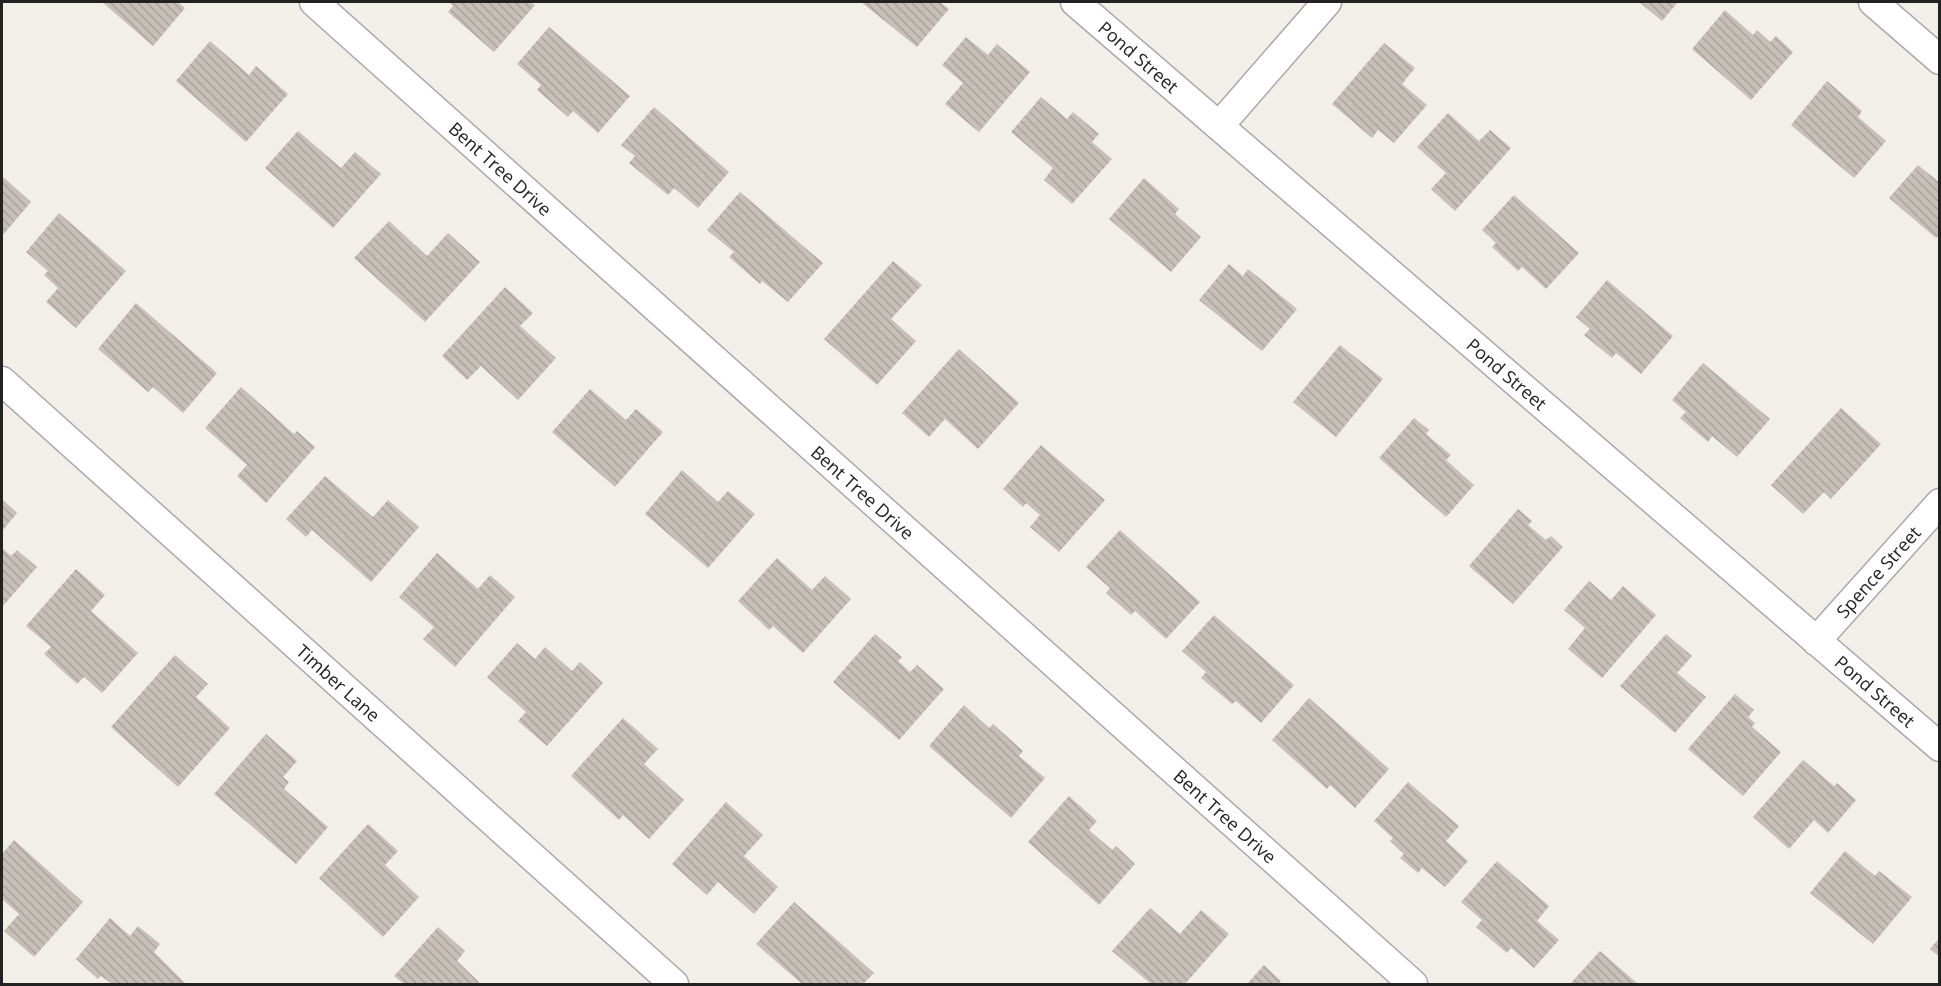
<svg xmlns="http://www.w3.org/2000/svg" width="1941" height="986" font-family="'Open Sans',sans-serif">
<defs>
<pattern id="building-back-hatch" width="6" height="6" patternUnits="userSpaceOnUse" patternTransform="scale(1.5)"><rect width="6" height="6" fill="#c7bfb8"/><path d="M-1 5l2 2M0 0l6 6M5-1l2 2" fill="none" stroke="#aba49e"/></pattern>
</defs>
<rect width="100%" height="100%" fill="#f2efe9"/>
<g fill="url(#building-back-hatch)">
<polygon points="102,2 178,2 185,8 153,46"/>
<polygon points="449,2 530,2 535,5 494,52 448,12 453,6"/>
<polygon points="861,2 940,2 949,9 917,47"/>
<polygon points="1639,2 1678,2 1662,21"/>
<polygon points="1725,10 1753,35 1757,30 1770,42 1776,36 1793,52 1751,100 1692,49"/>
<polygon points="549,27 630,96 598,133 573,111 568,117 537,90 541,85 517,64"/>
<polygon points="966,37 988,55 997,44 1030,72 979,132 945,104 963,83 942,65"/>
<polygon points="210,41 249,75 256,66 288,94 246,142 176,81"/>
<polygon points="1384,43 1415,68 1402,84 1427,105 1394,143 1378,130 1372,138 1332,104"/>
<polygon points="1827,81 1862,111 1858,117 1886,141 1854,178 1791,125"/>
<polygon points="1041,97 1067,119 1073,112 1099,134 1092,142 1112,159 1072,204 1044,180 1053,168 1011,132"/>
<polygon points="654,107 729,172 698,208 674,188 668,195 629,163 635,156 621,145"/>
<polygon points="1448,113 1479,141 1490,130 1511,148 1455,211 1431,189 1446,173 1417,147"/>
<polygon points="298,131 341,168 355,152 381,174 333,228 265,168"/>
<polygon points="1918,165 1940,183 1940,234 1936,238 1889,198"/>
<polygon points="2,176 31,202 2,236"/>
<polygon points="1144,178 1179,209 1175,214 1201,237 1171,272 1109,219"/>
<polygon points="740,192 823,263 788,302 762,281 760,284 729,257 734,252 707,230"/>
<polygon points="1514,195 1579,253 1546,289 1522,267 1518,271 1492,247 1496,243 1482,230"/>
<polygon points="59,213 126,271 76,328 46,302 58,288 44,275 48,271 26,252"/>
<polygon points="389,221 427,256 448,233 480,262 425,322 354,258"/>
<polygon points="893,261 922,285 891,319 916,341 877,385 824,339"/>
<polygon points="1229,264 1243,276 1248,269 1297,309 1262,351 1199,300"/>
<polygon points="1607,280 1673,336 1641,374 1616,353 1612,358 1584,335 1590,329 1576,317"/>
<polygon points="505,287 533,313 520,326 556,358 518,400 481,366 467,380 442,356"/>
<polygon points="136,303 217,373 183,413 153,387 148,392 98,349"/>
<polygon points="1340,345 1383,379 1336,437 1293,402"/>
<polygon points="959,349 1019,403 978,449 945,419 929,437 902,413"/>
<polygon points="1703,363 1770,419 1737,457 1712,436 1708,442 1680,418 1686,412 1672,400"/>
<polygon points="241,387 294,434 297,431 315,447 266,503 237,476 247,465 205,428"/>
<polygon points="590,389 626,420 636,409 663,432 615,487 552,432"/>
<polygon points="1841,408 1881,444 1831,499 1824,492 1803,514 1771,485"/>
<polygon points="1414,418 1429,430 1426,434 1451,455 1446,460 1474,485 1446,517 1379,458"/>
<polygon points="1041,445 1105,500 1059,552 1030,527 1040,515 1026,503 1023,507 1003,489"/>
<polygon points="682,470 718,502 728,491 755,514 708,568 645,514"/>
<polygon points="325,476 373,517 388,500 419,527 371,582 312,530 306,537 286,519"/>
<polygon points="2,499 17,513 2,531"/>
<polygon points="1518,509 1532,521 1528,525 1546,540 1551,536 1563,547 1513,604 1469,566"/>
<polygon points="1120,530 1200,602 1166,639 1135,611 1131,615 1106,593 1110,588 1086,567"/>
<polygon points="2,548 11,556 17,550 37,567 2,607"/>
<polygon points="437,553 478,589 490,575 515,597 455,667 423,639 434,627 399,597"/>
<polygon points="777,558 812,590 825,576 851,599 803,653 773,626 769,630 738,601"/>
<polygon points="76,569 105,595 91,611 138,653 102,693 84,677 77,684 44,654 51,647 26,626"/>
<polygon points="1589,581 1611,600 1623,586 1656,615 1602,678 1568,649 1585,628 1564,610"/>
<polygon points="1214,615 1294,685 1261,723 1236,701 1232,704 1201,678 1206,672 1182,651"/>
<polygon points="875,634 902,657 898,661 910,672 917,665 944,689 899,740 833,682"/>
<polygon points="1666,634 1692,656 1677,673 1706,697 1675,733 1620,686"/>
<polygon points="517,643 535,659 545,647 572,671 580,662 603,683 547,746 518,721 526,712 487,677"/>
<polygon points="175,655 208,684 196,697 230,728 178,787 111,727"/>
<polygon points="1735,694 1754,710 1748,717 1755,723 1752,727 1781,752 1743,796 1688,749"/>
<polygon points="1309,698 1389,769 1355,808 1330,785 1327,789 1272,740"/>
<polygon points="964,705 989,728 993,724 1023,751 1019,756 1045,778 1011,818 929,746"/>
<polygon points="623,718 658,749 644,764 684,800 649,839 623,815 619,820 571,776"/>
<polygon points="266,734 297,761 283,777 289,782 284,789 328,827 296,864 214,794"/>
<polygon points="1803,760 1834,786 1837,783 1856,800 1828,833 1814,820 1789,849 1753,817"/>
<polygon points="1408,782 1459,826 1446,841 1468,861 1445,887 1422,868 1418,873 1400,858 1404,854 1390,841 1393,838 1374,821"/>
<polygon points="1069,796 1097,821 1089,830 1112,850 1116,846 1135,864 1099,905 1028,842"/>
<polygon points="726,802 763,835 744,856 778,887 754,914 718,882 707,895 672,864"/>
<polygon points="368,824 398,851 385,865 419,897 383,937 319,878"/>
<polygon points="14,840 83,902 34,957 4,931 19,914 2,899 2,854"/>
<polygon points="1845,851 1875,876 1879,871 1912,897 1873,944 1810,893"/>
<polygon points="1497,861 1549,906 1537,921 1559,940 1534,968 1511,948 1507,953 1476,927 1482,920 1461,902"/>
<polygon points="794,902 874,973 863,984 802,984 756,944"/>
<polygon points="1150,908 1180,934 1201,910 1229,934 1185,984 1151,984 1112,951"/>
<polygon points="110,918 130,936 138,926 160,944 154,952 185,983 184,984 112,984 101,976 98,979 76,959"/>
<polygon points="438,927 465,951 457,961 479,982 477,984 404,984 394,976"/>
<polygon points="1940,937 1940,957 1930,949"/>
<polygon points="1600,951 1638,984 1570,984"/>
<polygon points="1264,965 1281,981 1278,984 1247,984"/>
</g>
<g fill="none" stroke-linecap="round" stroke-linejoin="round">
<defs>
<g id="street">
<path id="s1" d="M314,2L1413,984"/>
<path id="s2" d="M1075,2L1940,747"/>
<polyline points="1873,2 1940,60"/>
<polyline points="1219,126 1327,2"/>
<path id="s3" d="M2,381L674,984"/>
<path id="s4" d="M1816,641L1940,503"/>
</g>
</defs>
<use href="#street" stroke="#a9a9a9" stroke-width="31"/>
<use href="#street" stroke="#fff" stroke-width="28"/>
</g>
<g text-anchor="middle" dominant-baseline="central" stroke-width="4.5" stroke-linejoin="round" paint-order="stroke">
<g font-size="18" fill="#222" stroke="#fff">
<text stroke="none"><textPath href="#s2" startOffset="84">Pond Street</textPath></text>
<text stroke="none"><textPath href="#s1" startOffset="250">Bent Tree Drive</textPath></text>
<text stroke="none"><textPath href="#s2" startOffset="570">Pond Street</textPath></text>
<text stroke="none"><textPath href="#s1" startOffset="736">Bent Tree Drive</textPath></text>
<text stroke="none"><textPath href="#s4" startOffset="93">Spence Street</textPath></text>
<text stroke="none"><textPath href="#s3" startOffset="452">Timber Lane</textPath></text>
<text stroke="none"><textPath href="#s2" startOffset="1056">Pond Street</textPath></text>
<text stroke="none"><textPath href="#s1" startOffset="1222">Bent Tree Drive</textPath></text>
</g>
</g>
<rect width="1941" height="986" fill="none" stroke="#222222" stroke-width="6"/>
</svg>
